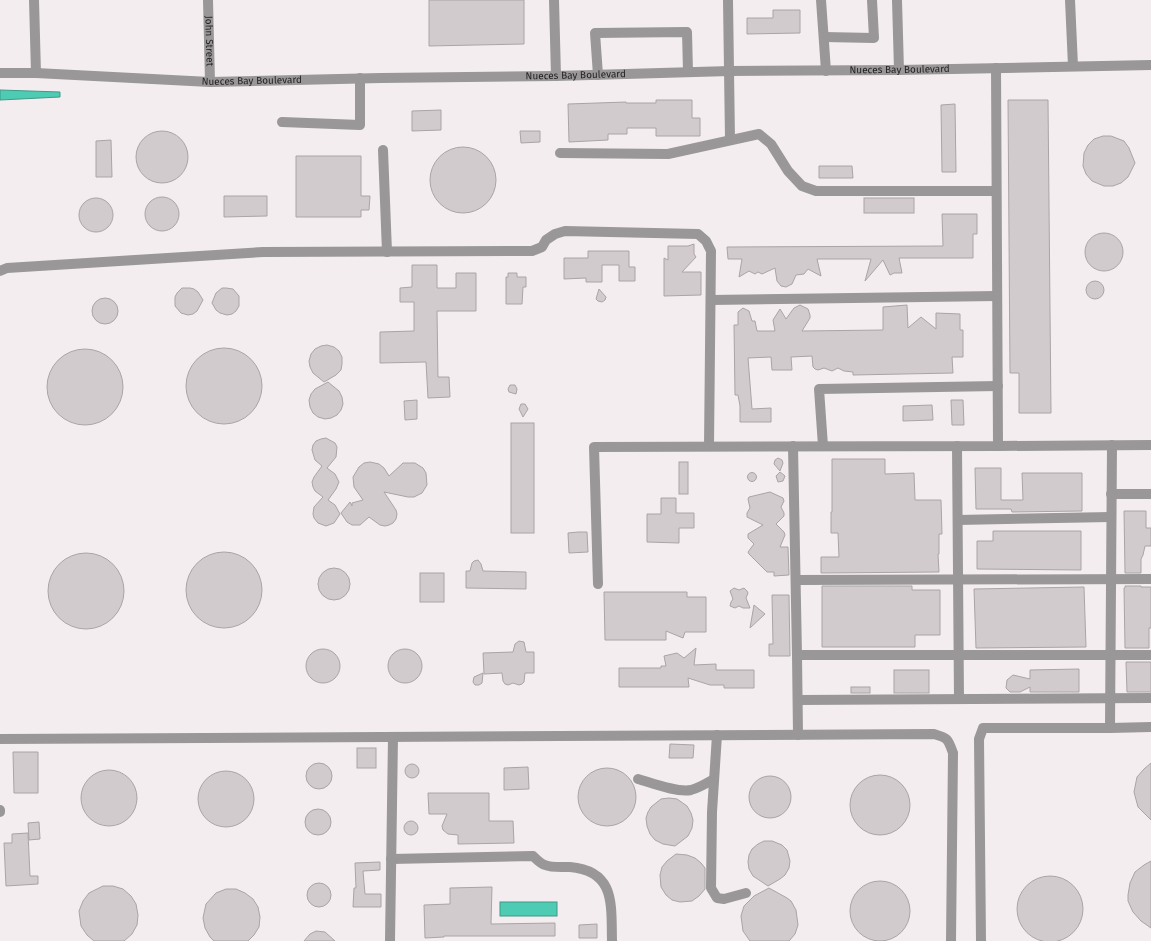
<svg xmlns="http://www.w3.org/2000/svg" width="1151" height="941" font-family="'Fira Sans',sans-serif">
<rect width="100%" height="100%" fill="#f3edef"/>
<g fill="#4dccb3" stroke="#409887">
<polygon points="0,90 60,92 60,97 0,100"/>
<rect x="500" y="902" width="57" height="14"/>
</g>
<g fill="#d1cbcd" stroke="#aaa4a6">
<polygon points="429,0 524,0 524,44 429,46"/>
<polygon points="773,10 800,10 800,33 747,34 747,18 773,18"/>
<polygon points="656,100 692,100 692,118 700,118 700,136 656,136 656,128 627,128 627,134 608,134 608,140 569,142 568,104 626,102 626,103 656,103"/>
<polygon points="1008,100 1048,100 1051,413 1019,413 1019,373 1010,373"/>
<polygon points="955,104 956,172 942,172 941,105"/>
<polygon points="441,110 441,130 412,131 412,111"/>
<polygon points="520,131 540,131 540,142 521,143"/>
<circle cx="162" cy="157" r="26"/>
<polygon points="1103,136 1111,136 1124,141 1129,148 1135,163 1128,177 1121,183 1113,186 1104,186 1092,181 1086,174 1083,166 1084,153 1088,145 1094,139"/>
<polygon points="111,140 112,177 96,177 96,141"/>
<circle cx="463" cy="180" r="33"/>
<polygon points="296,156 361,156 361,196 370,196 369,210 361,210 361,217 296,217"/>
<polygon points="819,166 852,166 853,178 819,178"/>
<polygon points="224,196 267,196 267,216 224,217"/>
<circle cx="162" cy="214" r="17"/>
<circle cx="96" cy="215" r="17"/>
<rect x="864" y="198" width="50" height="15"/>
<polygon points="942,214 977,214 977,234 973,234 973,258 899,258 902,273 894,273 890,275 883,260 865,281 871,259 817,259 821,276 808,269 804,274 796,275 792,284 786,287 781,286 777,281 775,268 762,274 758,272 755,274 749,271 739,277 742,259 728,259 727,247 943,246"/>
<circle cx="1104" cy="252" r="19"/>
<polygon points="694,244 694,254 696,257 682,272 701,272 701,295 664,296 664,258 668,260 668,246 688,246"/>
<polygon points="588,251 629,251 629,267 635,267 635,281 619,281 619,265 602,265 602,282 586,282 586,278 564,279 564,258 588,258"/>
<polygon points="412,265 437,265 437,288 456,288 456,273 476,273 476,311 437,311 438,377 449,377 450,397 428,398 426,362 380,363 380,332 414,331 414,302 400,302 400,288 412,287"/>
<polygon points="508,273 517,273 517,277 526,277 526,287 523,287 522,304 506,304 506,277 508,277"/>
<circle cx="1095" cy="290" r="9"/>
<polygon points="182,288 190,288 194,289 198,292 203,300 197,311 193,314 188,315 181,313 175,306 175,297 177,293"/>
<polygon points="222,288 226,288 233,289 239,296 239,306 236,311 232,314 227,315 220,313 216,310 212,303 216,293"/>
<polygon points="599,289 606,297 605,300 602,302 598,301 596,299"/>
<circle cx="105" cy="311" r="13"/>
<polygon points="800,305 808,309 810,315 810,318 802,331 883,330 883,307 907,305 908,328 921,317 936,329 936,313 960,314 960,330 963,330 963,357 952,357 953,373 853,375 853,372 844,371 838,368 832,371 824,368 818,370 815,369 813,367 812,356 791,357 792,370 772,370 771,357 748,358 752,409 771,408 771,422 740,422 740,406 738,395 735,395 734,325 738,325 738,312 743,308 749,311 752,321 755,321 757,331 775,331 773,320 780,309 786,319 794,308"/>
<polygon points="327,345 334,347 339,351 342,357 342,364 341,370 336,375 324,382 313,373 310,367 309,361 311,354 315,349 321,346"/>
<circle cx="224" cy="386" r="38"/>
<circle cx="85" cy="387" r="38"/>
<polygon points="328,382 339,391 342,397 343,404 341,410 337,415 331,418 325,419 318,417 313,413 310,407 309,400 311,394 315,389"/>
<polygon points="510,385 515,385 517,389 516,394 509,392 508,389"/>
<polygon points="417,400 417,419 405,420 404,401"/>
<polygon points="951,400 963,400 964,425 952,425"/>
<polygon points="521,404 525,404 528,409 523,417 519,409"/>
<polygon points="932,405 933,420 903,421 903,406"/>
<rect x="511" y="423" width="23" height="110"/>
<polygon points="326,438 335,443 337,447 336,457 327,468 335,474 339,482 336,489 328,500 335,505 340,514 334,523 326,526 318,523 314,518 313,514 314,507 323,497 315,491 313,487 312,482 314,477 322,466 315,460 312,450 313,445 316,441 321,439"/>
<polygon points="778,458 782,460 783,463 780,471 774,464 775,460"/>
<polygon points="832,459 885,459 885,474 914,473 915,500 941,500 942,534 939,534 939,554 938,554 939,572 821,573 821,557 839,557 838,533 831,533 831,512 832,512"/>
<polygon points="370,462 379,464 384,468 389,476 403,463 415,463 423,468 426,473 427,485 422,493 414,497 408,497 384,492 396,510 397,514 396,519 393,523 389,525 385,526 380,525 369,517 360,525 352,525 347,522 341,513 350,502 352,506 352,503 363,500 354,487 353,477 359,467 364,463"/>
<rect x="679" y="462" width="9" height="32"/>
<polygon points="975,468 1001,468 1001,500 1023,500 1022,473 1082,473 1082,511 1012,512 1011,509 976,509"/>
<polygon points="780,472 785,476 783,481 778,482 776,476"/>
<circle cx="752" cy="477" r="4.5"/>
<polygon points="770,492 783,498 784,501 781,507 784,513 784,516 776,524 784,532 785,535 780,547 788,547 789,575 774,576 774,572 767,572 749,554 748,552 754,544 748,538 748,534 763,525 747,517 747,513 750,508 748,499 749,497"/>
<polygon points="661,498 676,498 676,513 694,513 694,528 679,528 679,543 647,542 647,514 661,514"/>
<polygon points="1124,511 1146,511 1146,528 1151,528 1151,546 1145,546 1143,555 1141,559 1141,573 1125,573"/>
<polygon points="993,531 1081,531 1081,570 977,569 977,541 993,541"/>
<polygon points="578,532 587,532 588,552 569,553 568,533"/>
<circle cx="224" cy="590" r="38"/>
<circle cx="86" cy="591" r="38"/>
<polygon points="478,560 481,564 483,571 526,572 526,589 466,588 466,571 470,571 472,563 474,561"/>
<circle cx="334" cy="584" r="16"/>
<rect x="420" y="573" width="24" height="29"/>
<polygon points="822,586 912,586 912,590 940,590 940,635 915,635 915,647 822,647"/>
<polygon points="1125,586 1141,586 1141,587 1151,587 1151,628 1149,628 1149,648 1125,648 1124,588 1125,588"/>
<polygon points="1084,587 1086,647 976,648 974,589"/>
<polygon points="734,588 739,590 744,588 747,591 748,593 746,598 750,608 743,608 739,606 735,608 730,606 731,602 733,599 730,591"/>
<polygon points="604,592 687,592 687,597 706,597 706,632 685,632 683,638 666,631 666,640 605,640"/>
<polygon points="772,595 789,595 790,656 769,656 769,644 773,644"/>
<polygon points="754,605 765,614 750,628"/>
<polygon points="519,641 524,642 526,652 534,652 534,673 525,673 524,682 522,684 519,685 513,683 508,685 505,684 503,681 502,673 484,674 483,653 513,652 515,644"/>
<polygon points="696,648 694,665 716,664 716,670 754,670 754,688 724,688 724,685 710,685 688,678 689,687 619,687 619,668 661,668 661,666 666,666 664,656 677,653 684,658"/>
<circle cx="323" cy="666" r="17"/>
<circle cx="405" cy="666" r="17"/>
<polygon points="1126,662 1151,662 1151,692 1127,692"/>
<polygon points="1079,669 1079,692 1030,692 1030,687 1020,692 1010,692 1006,688 1007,680 1013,675 1030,679 1030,670"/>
<rect x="894" y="670" width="35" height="23"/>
<polygon points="483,673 482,683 479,685 475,685 473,682 474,677"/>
<rect x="851" y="687" width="19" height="6"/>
<polygon points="670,744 694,745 693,758 669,758"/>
<rect x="357" y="748" width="19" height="20"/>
<polygon points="13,752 38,752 38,793 14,793"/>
<circle cx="319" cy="776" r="13"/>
<polygon points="1151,763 1151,820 1138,807 1134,792 1137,777 1144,769"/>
<circle cx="412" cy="771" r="7"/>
<polygon points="528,767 529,789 504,790 504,768"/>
<circle cx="607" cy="797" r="29"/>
<circle cx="109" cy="798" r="28"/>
<circle cx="226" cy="799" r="28"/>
<circle cx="880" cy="805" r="30"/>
<circle cx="770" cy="797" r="21"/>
<polygon points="428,793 489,793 489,821 513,821 514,843 458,844 458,835 448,834 443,830 442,826 447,814 429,814"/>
<polygon points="669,798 677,799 687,806 691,813 693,820 692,828 688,836 675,846 663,844 655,840 650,834 647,826 646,818 648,812 651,807 661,799"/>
<circle cx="318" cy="822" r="13"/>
<circle cx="411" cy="828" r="7"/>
<polygon points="39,822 40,839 29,840 28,823"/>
<polygon points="28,833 30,876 38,876 38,884 6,886 4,843 12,843 12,834"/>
<polygon points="764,841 772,841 782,845 787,850 790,861 789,868 785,875 780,879 768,886 753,876 749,869 748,862 749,855 752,849 758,844"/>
<polygon points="676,854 687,855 695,858 701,863 705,868 705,889 699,896 692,901 680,902 672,900 666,895 661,887 660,875 662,867 667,861"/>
<polygon points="1151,861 1151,928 1141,921 1133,912 1128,901 1128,895 1130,883 1135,872 1144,865"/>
<polygon points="380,862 380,870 363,871 365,894 381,894 381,907 353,907 354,888 356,888 355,863"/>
<circle cx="1050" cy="909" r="33"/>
<circle cx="880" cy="911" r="30"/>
<circle cx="319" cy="895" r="12"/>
<polygon points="103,886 113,886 123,889 131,896 136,904 138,915 137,925 132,934 124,941 94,941 87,935 81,926 79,911 83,901 89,893"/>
<polygon points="492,887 491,924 555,923 555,936 444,936 444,937 425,938 424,905 450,904 450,888"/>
<polygon points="769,888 787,898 791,901 796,910 798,925 795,934 789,941 750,941 743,931 741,916 744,906 754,896"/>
<polygon points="226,889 236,889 245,893 253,899 258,907 260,917 259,927 254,935 248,941 214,941 210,937 205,928 203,918 206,904 216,893"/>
<polygon points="597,924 597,938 579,938 579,925"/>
<polygon points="316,931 325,932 335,941 304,941 310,934"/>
</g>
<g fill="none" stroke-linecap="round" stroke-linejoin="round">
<g stroke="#9a9798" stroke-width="10">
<polyline points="34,0 36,73"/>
<path id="s1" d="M208,0L210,82"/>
<polyline points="554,0 556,76"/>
<polyline points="728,0 730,140"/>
<polyline points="821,0 826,71"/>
<polyline points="897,0 899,70"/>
<polyline points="1070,0 1073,66"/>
<polyline points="824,37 874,38 872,0"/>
<path id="s2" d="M0,73H36L210,82L381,78L556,76L730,71L899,70L1151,65"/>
<polyline points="598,75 595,33 687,32 688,72"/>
<polyline points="282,122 360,125 360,78"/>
<polyline points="383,150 387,252"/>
<polyline points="560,153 668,154 759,134 771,144 788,171 802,186 816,191 996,191"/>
<polyline points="0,271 7,268 263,252 532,251 542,247 546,240 555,234 565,231 698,234 706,241 711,251 709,446"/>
<polyline points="711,300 997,296"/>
<polyline points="793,446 797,655 1151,655"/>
<polyline points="823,446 819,389 998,386"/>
<polyline points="957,446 959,699"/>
<polyline points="998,446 1151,445"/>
<polyline points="1111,494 1151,494"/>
<polyline points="958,520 1111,517"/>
<polyline points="796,580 1151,579"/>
<polyline points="598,584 594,447 998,446 996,68"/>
<polyline points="797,655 798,735"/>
<polyline points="798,700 1151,698"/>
<polyline points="1110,728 1151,727"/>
<polyline points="717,735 712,812 711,888 717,898 724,899 746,893"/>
<path d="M0,739L934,734C948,738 948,739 953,753L951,941"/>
<path d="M638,779C652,783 677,793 691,790C699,788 707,783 714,779"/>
<polyline points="0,810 0,812"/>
<path d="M391,859L533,856C536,859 541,864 545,865C552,868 562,867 570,867C616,871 611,905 612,941"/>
<polyline points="390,941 393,737"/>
<polyline points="981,941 979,739 983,728 1110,728 1112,445"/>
</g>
</g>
<g text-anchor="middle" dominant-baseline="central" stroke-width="3" stroke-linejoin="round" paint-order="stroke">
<g font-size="10" fill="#211f20" stroke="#fffbfc">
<text stroke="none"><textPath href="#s1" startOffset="41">John Street</textPath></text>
<text stroke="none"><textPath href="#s2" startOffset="900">Nueces Bay Boulevard</textPath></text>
<text stroke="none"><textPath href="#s2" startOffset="576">Nueces Bay Boulevard</textPath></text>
<text stroke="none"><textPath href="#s2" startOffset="252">Nueces Bay Boulevard</textPath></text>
</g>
</g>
</svg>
